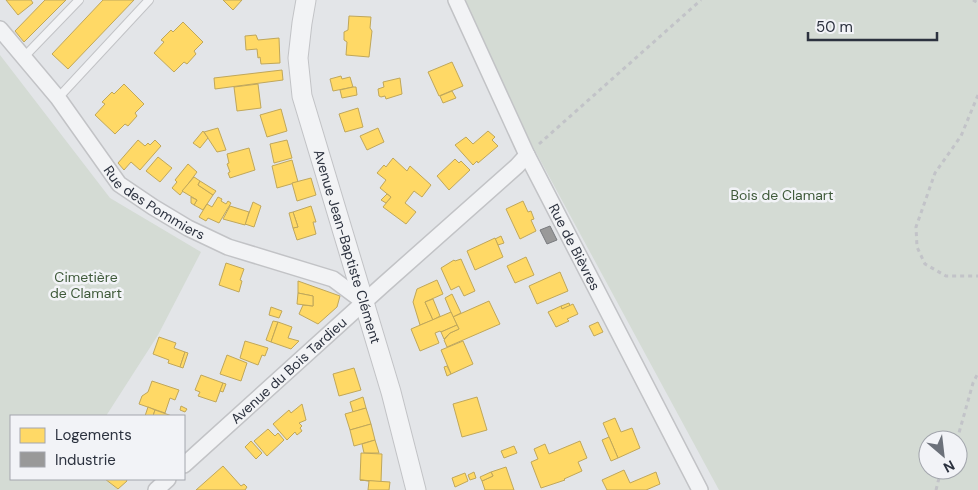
<svg xmlns="http://www.w3.org/2000/svg" width="978" height="490" font-family="'DM Sans',sans-serif">
<rect width="100%" height="100%" fill="#e3e5e8"/>
<g fill="#d4dbd4" fill-rule="evenodd">
<path d="M465,0H978V490H719L526,134ZM928,440H958V470H928Z"/>
<polygon points="0,55 110,198 201,252 158,335 106,416 11,416 11,479 105,479 118,490 0,490"/>
</g>
<g fill="#ffd966" stroke="#c0a75a">
<polygon points="6,0 31,0 33,3 18,15"/>
<polygon points="45,0 66,0 24,42 15,31"/>
<polygon points="103,0 134,0 68,69 52,54"/>
<polygon points="223,0 242,0 233,10"/>
<polygon points="349,16 371,17 370,28 372,31 369,57 346,55 347,42 344,40 344,32 348,30"/>
<polygon points="183,22 203,42 194,51 196,54 187,64 184,62 174,72 154,53 164,42 161,40 171,30 173,32"/>
<polygon points="256,35 258,40 279,38 280,63 261,64 260,57 258,58 257,49 246,50 245,36"/>
<polygon points="452,62 463,86 439,96 428,72"/>
<polygon points="282,70 283,80 215,89 214,78"/>
<polygon points="341,76 342,79 350,77 353,87 333,91 330,79"/>
<polygon points="400,78 402,94 386,99 385,96 381,97 379,96 378,89 384,87 383,82"/>
<polygon points="124,84 144,104 135,113 137,116 128,126 125,124 115,134 95,115 105,104 102,102 112,92 114,94"/>
<polygon points="258,84 261,108 237,111 234,87"/>
<polygon points="353,87 356,87 357,95 342,98 340,90"/>
<polygon points="452,91 456,98 443,103 440,96"/>
<polygon points="358,108 363,127 345,132 339,114"/>
<polygon points="281,109 287,131 267,137 260,115"/>
<polygon points="218,128 226,150 217,152 204,132"/>
<polygon points="378,128 384,142 367,150 360,136"/>
<polygon points="203,131 208,138 200,148 193,143"/>
<polygon points="488,131 495,137 492,140 498,146 478,163 477,161 473,165 455,145 466,137 473,144"/>
<polygon points="138,140 145,146 148,143 150,145 155,140 161,146 140,170 131,162 124,170 118,163"/>
<polygon points="287,140 292,158 274,163 270,144"/>
<polygon points="249,148 255,170 230,178 228,173 230,172 227,164 229,163 227,154"/>
<polygon points="158,157 172,168 160,182 146,171"/>
<polygon points="393,158 407,171 410,166 431,185 422,197 414,191 405,203 416,212 406,224 383,207 391,197 380,188 386,180 377,173 384,165 386,167"/>
<polygon points="455,159 459,163 461,161 470,170 449,190 437,176"/>
<polygon points="292,160 298,182 277,188 272,166"/>
<polygon points="188,164 197,172 180,195 172,188 177,182 175,180"/>
<polygon points="194,177 200,181 198,185 213,195 203,210 194,205 197,200 182,191"/>
<polygon points="311,178 316,195 297,201 292,183"/>
<polygon points="200,181 216,191 213,195 198,185"/>
<polygon points="387,194 391,197 386,203 381,200"/>
<polygon points="191,197 197,200 194,205 191,203"/>
<polygon points="218,197 222,199 221,201 226,204 228,201 231,203 219,223 208,218 206,221 199,217 207,204 212,207"/>
<polygon points="523,201 528,212 531,211 534,219 531,220 536,231 520,239 506,209"/>
<polygon points="253,202 261,206 254,227 245,224"/>
<polygon points="230,206 249,212 245,225 223,219"/>
<polygon points="311,206 316,222 313,222 316,234 297,240 293,228 298,227 293,212"/>
<polygon points="293,212 298,227 293,228 289,213"/>
<polygon points="501,236 504,243 498,245 495,239"/>
<polygon points="495,238 503,257 475,270 467,251"/>
<polygon points="526,257 534,275 515,283 507,266"/>
<polygon points="461,259 475,291 464,296 459,286 451,290 441,268 454,260 455,261"/>
<polygon points="226,263 244,269 240,280 242,281 239,292 219,285"/>
<polygon points="560,272 568,291 537,304 529,286"/>
<polygon points="437,280 443,294 425,302 433,320 420,325 413,302 417,289"/>
<polygon points="298,281 340,296 337,307 318,324 299,314 303,305 313,306 313,296 298,293"/>
<polygon points="298,293 313,296 313,306 297,304"/>
<polygon points="452,294 461,313 453,317 445,298"/>
<polygon points="433,299 440,316 433,320 425,302"/>
<polygon points="489,301 500,324 447,347 444,340 450,333 459,329 453,317"/>
<polygon points="569,303 570,306 562,309 561,306"/>
<polygon points="573,304 578,314 567,319 569,321 556,327 548,312 561,306 562,309"/>
<polygon points="271,307 282,311 279,318 269,315"/>
<polygon points="451,312 457,325 441,332 440,331 435,333 439,343 420,351 411,329"/>
<polygon points="273,321 278,322 271,342 266,340"/>
<polygon points="278,322 292,327 288,338 299,341 291,349 271,342"/>
<polygon points="598,322 603,332 594,336 589,326"/>
<polygon points="457,325 459,329 450,333 444,339 441,332"/>
<polygon points="159,337 176,343 174,348 185,352 180,367 168,363 169,360 153,354"/>
<polygon points="245,341 268,348 265,356 262,355 258,365 240,358"/>
<polygon points="463,341 473,364 451,374 441,350"/>
<polygon points="185,352 188,353 183,368 180,367"/>
<polygon points="227,355 247,363 241,381 220,374"/>
<polygon points="447,366 451,374 447,376 444,367"/>
<polygon points="354,368 361,390 339,396 333,374"/>
<polygon points="201,375 223,383 216,402 198,396 200,392 195,390"/>
<polygon points="152,381 179,390 175,400 170,398 165,413 139,404 142,396 148,392"/>
<polygon points="223,383 226,384 223,392 220,391"/>
<polygon points="363,397 366,408 353,412 350,402"/>
<polygon points="477,397 487,430 462,437 453,404"/>
<polygon points="302,404 306,420 299,423 302,426 300,428 302,431 297,435 295,432 287,440 273,424 289,410 291,413"/>
<polygon points="181,406 187,409 185,412 180,410"/>
<polygon points="148,407 155,410 153,416 145,416"/>
<polygon points="366,408 371,424 350,430 345,414"/>
<polygon points="155,410 172,416 153,416"/>
<polygon points="615,418 621,432 632,428 640,448 618,458 603,423"/>
<polygon points="371,424 375,440 354,446 350,430"/>
<polygon points="268,429 275,436 278,433 284,440 267,456 254,441"/>
<polygon points="609,437 618,458 611,461 602,440"/>
<polygon points="375,440 379,453 364,453 362,444"/>
<polygon points="251,441 262,453 256,459 245,447"/>
<polygon points="580,441 587,458 578,462 582,471 564,479 565,480 541,488 531,462 538,459 534,449 545,444 549,454"/>
<polygon points="514,446 517,453 504,458 501,451"/>
<polygon points="361,453 382,454 381,482 360,480"/>
<polygon points="223,466 241,486 244,484 247,487 245,490 196,490"/>
<polygon points="506,467 514,490 485,490 482,481 493,476 491,472"/>
<polygon points="624,470 630,483 656,472 660,484 646,490 607,490 602,480"/>
<polygon points="474,472 476,478 470,480 468,475"/>
<polygon points="491,472 493,476 482,481 480,477"/>
<polygon points="465,473 468,481 455,487 452,478"/>
<polygon points="105,479 126,479 127,481 118,489"/>
<polygon points="360,480 390,482 389,490 368,490 369,481"/>
</g>
<polygon fill="#999" stroke="#787a7e" points="550,226 557,240 547,244 540,230"/>
<g fill="none" stroke-linecap="round" stroke-linejoin="round">
<defs>
<g id="service">
<polyline points="23,58 79,0"/>
<polyline points="58,98 149,0"/>
</g>
<g id="minor">
<path id="s1" d="M456,0L527,155L700,490"/>
<path id="s2" d="M0,29L58,98L119,184L153,207L188,228L228,247L333,279L364,302"/>
<path id="s3" d="M184,465L383,285L517,166L527,155"/>
<polyline points="156,490 168,479"/>
</g>
<g id="tertiary">
<path id="s4" d="M306,0L302,23L298,58L302,96L391,392L416,490"/>
</g>
</defs>
<use href="#service" stroke="#c2c3c6" stroke-width="10"/>
<use href="#minor" stroke="#c2c3c6" stroke-width="18"/>
<use href="#tertiary" stroke="#c2c3c6" stroke-width="21"/>
<g stroke="#c2c3c8" stroke-width="3" stroke-dasharray="4 4" stroke-linecap="butt">
<polyline points="973,0 978,3"/>
<polyline points="978,95 961,136 935,173 916,227 917,247 925,264 946,276 978,276"/>
<polyline points="539,144 701,0"/>
<polyline points="957,440 973,383 978,373"/>
<polyline points="936,490 941,470"/>
</g>
<use href="#service" stroke="#f2f3f5" stroke-width="8"/>
<use href="#minor" stroke="#f2f3f5" stroke-width="15"/>
<use href="#tertiary" stroke="#f2f3f5" stroke-width="19"/>
</g>
<g text-anchor="middle" dominant-baseline="central" stroke-width="5" stroke-linejoin="round" paint-order="stroke">
<g font-size="14" fill="#3f5a3a" stroke="#f2f3f7">
<text x="782" y="195">Bois de Clamart</text>
<text x="86" y="277">Cimetière<tspan x="86" dy="16">de Clamart</tspan></text>
</g>
<g font-size="14" fill="#2c323f" stroke="#f2f3f7">
<text stroke="none"><textPath href="#s2" startOffset="235">Rue des Pommiers</textPath></text>
<text stroke="none"><textPath href="#s4" startOffset="254">Avenue Jean-Baptiste Clément</textPath></text>
<text stroke="none"><textPath href="#s1" startOffset="274">Rue de Bièvres</textPath></text>
<text stroke="none"><textPath href="#s3" startOffset="141">Avenue du Bois Tardieu</textPath></text>
</g>
</g>
<rect x="10" y="415" width="175" height="65" fill="#f2f3f7" stroke="#a3a6ad"/>
<rect x="20" y="428" width="25" height="15" fill="#ffd966" stroke="#a3a6ad"/>
<text x="55" y="440" font-size="15" fill="#2c323f">Logements</text>
<rect x="20" y="452" width="25" height="15" fill="#999999" stroke="#a3a6ad"/>
<text x="55" y="465" font-size="15" fill="#2c323f">Industrie</text>
<g transform="translate(943 455) rotate(152)"><circle r="24" fill="#f2f3f7" stroke="#a3a6ad"/>
<path d="M0-4L9 19L0 12L-9 19Z" fill="#6c717a"/>
<text y="-8" font-size="14" font-weight="bold" text-anchor="middle" fill="#2c323f">N</text>
</g>
<path d="M808 32v8h129v-8" fill="none" stroke="#2c323f" stroke-width="2.5"/>
<text x="816" y="32" font-size="15" fill="#2c323f" stroke="#f2f3f7" stroke-width="4" paint-order="stroke">50 m</text>
</svg>
